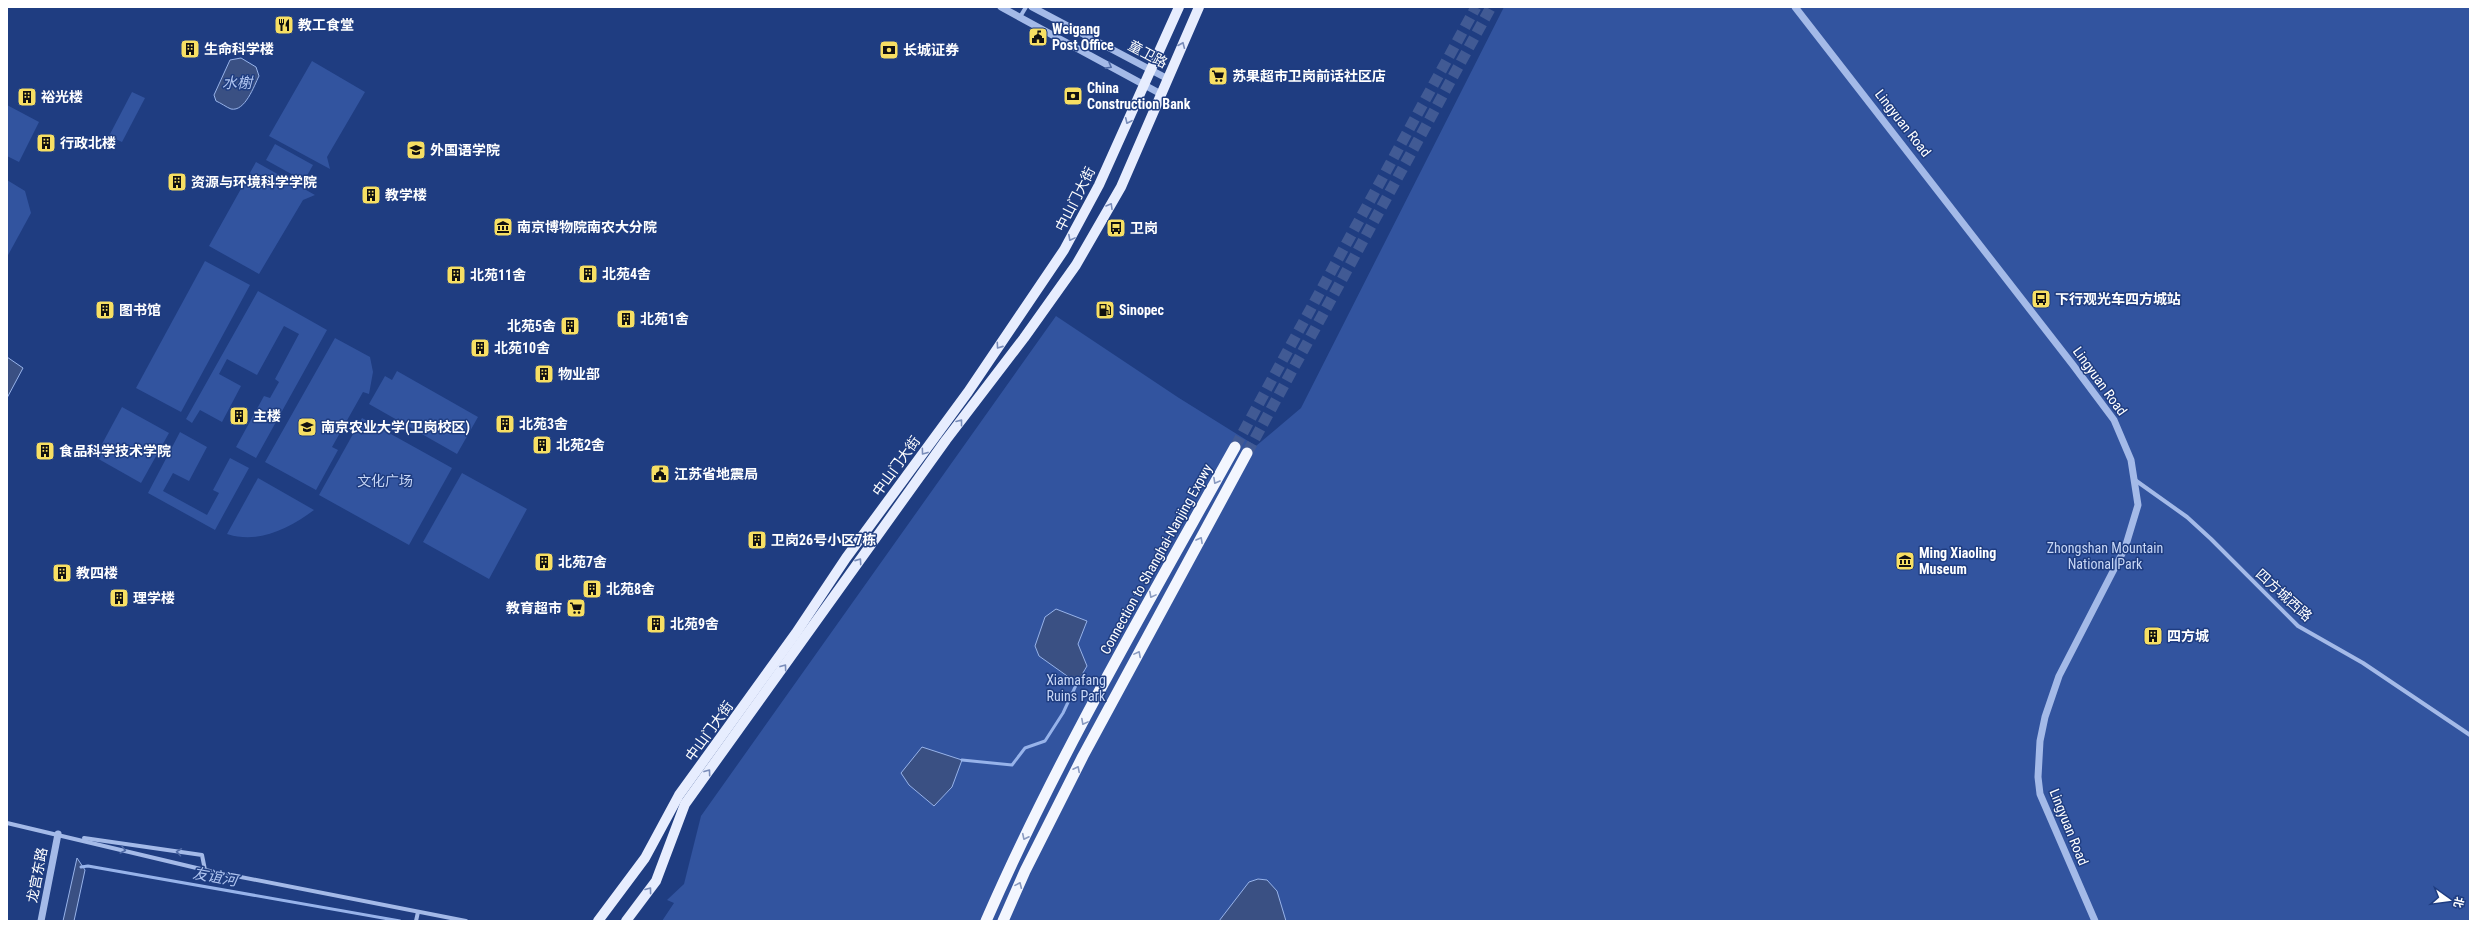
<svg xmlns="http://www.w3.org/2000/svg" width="2477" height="928" font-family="'Roboto Condensed','Noto Sans SC',sans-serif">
<rect width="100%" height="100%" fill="#1f3d81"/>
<g fill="#32549f">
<polygon points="1504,7 2470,7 2470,921 662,921 674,903 667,900 684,884 701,816 1056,316 1179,398 1256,446 1301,408"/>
<polygon points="312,61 365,92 327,157 330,169 269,136"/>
<polygon points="132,92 145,98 122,142 109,136"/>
<polygon points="7,105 39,122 19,162 7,156"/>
<polygon points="275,144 313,165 304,181 266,160"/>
<polygon points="256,162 315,195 303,200 259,274 209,246"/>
<polygon points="7,180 25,191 31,213 7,257"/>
<polygon points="205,261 250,285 181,412 136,388"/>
<polygon points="258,291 327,330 256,458 236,447 264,396 270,398 279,382 275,379 299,334 284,326 257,375 227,359 219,374 241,386 222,422 200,410 192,423 186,419"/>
<polygon points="335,338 370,357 373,372 369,394 363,392 332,447 338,450 316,490 265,462"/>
<polygon points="397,371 478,417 457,454 369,404 385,376 392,380"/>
<polygon points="122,407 169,433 141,483 95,457"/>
<polygon points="362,418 452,468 409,545 319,495"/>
<polygon points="180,432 207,447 189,481 173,473 163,491 207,515 219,493 213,490 230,458 249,468 215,530 148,493"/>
<polygon points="462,473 527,509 489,579 423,542"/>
<path d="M258,478L314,510C288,529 259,544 227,534Z"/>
</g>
<g fill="#3a5083" stroke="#97b3ea">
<path d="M241,58L256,67L259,76C254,86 245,112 231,109C226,107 221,103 216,101L214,95L230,60Z"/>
<polygon points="7,357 23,368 7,398"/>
<polygon points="1056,609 1087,621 1078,644 1087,666 1077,683 1039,656 1035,646 1045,617"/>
<polygon points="922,747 962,760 952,787 934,806 909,785 901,773"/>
<polygon points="77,858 85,870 74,921 63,921"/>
<polygon points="1258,879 1267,880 1277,891 1286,921 1219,921 1249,882"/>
</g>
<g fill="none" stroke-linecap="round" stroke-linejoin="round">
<g stroke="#97b3ea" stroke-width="3">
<polyline points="962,760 1012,765 1025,748 1045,741 1063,713 1077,683"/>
<polyline points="81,867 88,866 400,921"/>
</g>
<g stroke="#415a94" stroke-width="11" stroke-dasharray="11 5.5" stroke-linecap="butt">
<polyline points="1235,447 1476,7"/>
<polyline points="1247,453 1491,7"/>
</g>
<g stroke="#a4bae8" stroke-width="4">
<polyline points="1020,17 1026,7"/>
<polyline points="2135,480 2187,517 2211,539 2298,626 2363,663 2470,735"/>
<polyline points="7,823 205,870 466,921"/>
<polyline points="84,838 202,855 205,870"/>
<polyline points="416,921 418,912"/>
</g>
<g stroke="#a4bae8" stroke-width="7">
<polyline points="1001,7 1161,94"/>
<polyline points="1032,7 1168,79"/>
<polyline points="1795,7 2073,365 2114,420 2131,460 2138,505 2125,548 2059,676 2045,717 2040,741 2038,777 2040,794 2095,921"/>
<polyline points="41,921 58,834"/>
</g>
<g stroke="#e7edfe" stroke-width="10">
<polyline points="598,921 645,858 679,795 796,633 846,558 968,392 1064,250 1099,185 1179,7"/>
<polyline points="626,921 656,881 685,804 946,440 1024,338 1076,265 1121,187 1199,7"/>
</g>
<g stroke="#f3f6fe" stroke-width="11">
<path d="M986,921C1057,758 1148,603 1235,447"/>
<polyline points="1003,921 1025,871 1083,756 1247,453"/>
</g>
</g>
<defs><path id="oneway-chevron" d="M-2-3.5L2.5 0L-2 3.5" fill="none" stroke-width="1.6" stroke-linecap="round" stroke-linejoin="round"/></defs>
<g stroke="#798cb9">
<use href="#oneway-chevron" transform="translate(1182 45) rotate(-67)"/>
<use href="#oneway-chevron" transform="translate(1128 121) rotate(115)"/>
<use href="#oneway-chevron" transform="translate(1110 206) rotate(-60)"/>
<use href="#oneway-chevron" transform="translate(1071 238) rotate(118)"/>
<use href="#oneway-chevron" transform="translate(999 346) rotate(125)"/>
<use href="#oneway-chevron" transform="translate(960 422) rotate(-52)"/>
<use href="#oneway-chevron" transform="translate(924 452) rotate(126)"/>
<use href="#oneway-chevron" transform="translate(859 561) rotate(-55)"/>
<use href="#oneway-chevron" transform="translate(784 667) rotate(-54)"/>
<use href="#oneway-chevron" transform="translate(708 772) rotate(-54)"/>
<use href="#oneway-chevron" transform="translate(649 890) rotate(-53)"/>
</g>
<g stroke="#4e69a5">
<use href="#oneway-chevron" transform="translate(1109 66) rotate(29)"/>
<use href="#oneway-chevron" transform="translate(123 850) rotate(14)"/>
<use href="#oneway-chevron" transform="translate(179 852) rotate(-172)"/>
</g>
<g stroke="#899ac0">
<use href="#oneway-chevron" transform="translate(1216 481) rotate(119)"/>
<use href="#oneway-chevron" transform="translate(1200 540) rotate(-61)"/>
<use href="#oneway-chevron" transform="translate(1152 595) rotate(118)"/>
<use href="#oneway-chevron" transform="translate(1138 654) rotate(-62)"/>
<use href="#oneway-chevron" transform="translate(1084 722) rotate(118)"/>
<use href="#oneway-chevron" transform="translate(1077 769) rotate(-63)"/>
<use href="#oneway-chevron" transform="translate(1025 837) rotate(116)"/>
<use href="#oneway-chevron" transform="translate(1019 885) rotate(-66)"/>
</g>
<defs>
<symbol id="restaurant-square" viewBox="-11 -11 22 22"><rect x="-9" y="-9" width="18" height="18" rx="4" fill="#f7df63" stroke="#1f3d81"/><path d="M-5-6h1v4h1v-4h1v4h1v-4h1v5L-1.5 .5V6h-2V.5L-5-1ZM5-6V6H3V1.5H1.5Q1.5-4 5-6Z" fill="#111"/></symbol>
<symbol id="civic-square" viewBox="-11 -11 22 22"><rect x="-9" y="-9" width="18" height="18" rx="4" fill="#f7df63" stroke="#1f3d81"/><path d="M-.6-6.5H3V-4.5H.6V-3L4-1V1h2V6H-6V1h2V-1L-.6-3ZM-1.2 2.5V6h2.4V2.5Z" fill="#111"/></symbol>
<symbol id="building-square" viewBox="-11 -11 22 22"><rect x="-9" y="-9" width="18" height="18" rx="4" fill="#f7df63" stroke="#1f3d81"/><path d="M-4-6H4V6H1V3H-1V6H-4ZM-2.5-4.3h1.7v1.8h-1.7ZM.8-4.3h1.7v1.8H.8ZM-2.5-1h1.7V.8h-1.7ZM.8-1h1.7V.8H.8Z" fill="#111"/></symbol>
<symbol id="bank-square" viewBox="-11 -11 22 22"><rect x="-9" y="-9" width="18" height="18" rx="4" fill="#f7df63" stroke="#1f3d81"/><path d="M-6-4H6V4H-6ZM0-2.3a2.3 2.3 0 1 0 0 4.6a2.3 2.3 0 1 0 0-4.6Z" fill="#111"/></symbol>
<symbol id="supermarket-square" viewBox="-11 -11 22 22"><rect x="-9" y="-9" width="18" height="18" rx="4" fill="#f7df63" stroke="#1f3d81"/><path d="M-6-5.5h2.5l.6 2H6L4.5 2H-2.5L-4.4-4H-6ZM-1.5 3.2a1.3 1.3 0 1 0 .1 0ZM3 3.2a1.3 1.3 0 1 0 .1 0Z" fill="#111"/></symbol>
<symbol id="university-square" viewBox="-11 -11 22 22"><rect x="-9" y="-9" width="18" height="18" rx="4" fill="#f7df63" stroke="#1f3d81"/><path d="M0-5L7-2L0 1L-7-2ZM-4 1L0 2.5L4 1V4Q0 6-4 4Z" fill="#111"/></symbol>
<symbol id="museum-square" viewBox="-11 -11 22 22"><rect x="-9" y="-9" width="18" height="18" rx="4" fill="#f7df63" stroke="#1f3d81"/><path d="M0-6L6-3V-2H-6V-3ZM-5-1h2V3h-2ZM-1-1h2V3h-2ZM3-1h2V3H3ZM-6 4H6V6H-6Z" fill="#111"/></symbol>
<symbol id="bus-square" viewBox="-11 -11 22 22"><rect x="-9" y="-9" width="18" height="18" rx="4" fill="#f7df63" stroke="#1f3d81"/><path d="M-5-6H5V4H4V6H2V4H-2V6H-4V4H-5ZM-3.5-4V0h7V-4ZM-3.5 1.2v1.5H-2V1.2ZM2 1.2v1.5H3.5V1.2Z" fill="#111"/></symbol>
<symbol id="fuel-square" viewBox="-11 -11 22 22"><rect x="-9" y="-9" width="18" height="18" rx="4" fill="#f7df63" stroke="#1f3d81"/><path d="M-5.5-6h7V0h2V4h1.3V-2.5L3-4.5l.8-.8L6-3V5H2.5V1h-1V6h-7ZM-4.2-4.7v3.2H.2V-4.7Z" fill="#111"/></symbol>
</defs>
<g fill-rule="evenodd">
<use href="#restaurant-square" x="273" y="14" width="22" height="22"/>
<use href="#civic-square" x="1027" y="26" width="22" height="22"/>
<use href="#building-square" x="179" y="38" width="22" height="22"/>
<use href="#bank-square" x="878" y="39" width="22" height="22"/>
<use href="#supermarket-square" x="1207" y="65" width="22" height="22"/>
<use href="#bank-square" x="1062" y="85" width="22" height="22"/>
<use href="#building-square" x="16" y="86" width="22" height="22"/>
<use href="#building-square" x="35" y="132" width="22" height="22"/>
<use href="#university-square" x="405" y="139" width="22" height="22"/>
<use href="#building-square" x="166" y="171" width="22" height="22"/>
<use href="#building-square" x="360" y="184" width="22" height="22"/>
<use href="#museum-square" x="492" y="216" width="22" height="22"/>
<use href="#bus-square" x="1105" y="217" width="22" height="22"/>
<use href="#building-square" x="577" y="263" width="22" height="22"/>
<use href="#building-square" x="445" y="264" width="22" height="22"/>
<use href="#bus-square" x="2030" y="288" width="22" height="22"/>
<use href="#building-square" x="94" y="299" width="22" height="22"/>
<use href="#fuel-square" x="1094" y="299" width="22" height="22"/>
<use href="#building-square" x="615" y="308" width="22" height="22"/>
<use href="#building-square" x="559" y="315" width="22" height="22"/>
<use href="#building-square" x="469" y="337" width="22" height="22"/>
<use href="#building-square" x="533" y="363" width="22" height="22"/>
<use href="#building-square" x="228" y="405" width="22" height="22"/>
<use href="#building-square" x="494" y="413" width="22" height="22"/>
<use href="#university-square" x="296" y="416" width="22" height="22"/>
<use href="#building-square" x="531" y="434" width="22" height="22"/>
<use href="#building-square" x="34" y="440" width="22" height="22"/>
<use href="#civic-square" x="649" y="463" width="22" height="22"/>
<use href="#building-square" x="746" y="529" width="22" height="22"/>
<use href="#museum-square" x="1894" y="550" width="22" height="22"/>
<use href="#building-square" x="533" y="551" width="22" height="22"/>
<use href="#building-square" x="51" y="562" width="22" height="22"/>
<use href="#building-square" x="581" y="578" width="22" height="22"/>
<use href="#building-square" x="108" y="587" width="22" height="22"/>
<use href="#supermarket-square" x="565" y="597" width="22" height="22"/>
<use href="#building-square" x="645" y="613" width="22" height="22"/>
<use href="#building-square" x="2142" y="625" width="22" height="22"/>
</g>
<g text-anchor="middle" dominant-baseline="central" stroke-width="3" stroke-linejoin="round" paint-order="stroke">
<g font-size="14" font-weight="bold" fill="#fff" stroke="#1f3d81" text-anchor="start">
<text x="298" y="25">教工食堂</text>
<text x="1052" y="29">Weigang<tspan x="1052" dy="16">Post Office</tspan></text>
<text x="204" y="49">生命科学楼</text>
<text x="903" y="50">长城证券</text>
<text x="1232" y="76">苏果超市卫岗前话社区店</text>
<text x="1087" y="88">China<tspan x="1087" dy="16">Construction Bank</tspan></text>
<text x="41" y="97">裕光楼</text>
<text x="60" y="143">行政北楼</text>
<text x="430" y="150">外国语学院</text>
<text x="191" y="182">资源与环境科学学院</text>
<text x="385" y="195">教学楼</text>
<text x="517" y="227">南京博物院南农大分院</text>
<text x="1130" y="228">卫岗</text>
<text x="602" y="274">北苑4舍</text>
<text x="470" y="275">北苑11舍</text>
<text x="2055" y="299">下行观光车四方城站</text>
<text x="119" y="310">图书馆</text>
<text x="1119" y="310">Sinopec</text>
<text x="640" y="319">北苑1舍</text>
<text x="556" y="326" text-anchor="end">北苑5舍</text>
<text x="494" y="348">北苑10舍</text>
<text x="558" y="374">物业部</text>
<text x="253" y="416">主楼</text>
<text x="519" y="424">北苑3舍</text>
<text x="321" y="427">南京农业大学(卫岗校区)</text>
<text x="556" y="445">北苑2舍</text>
<text x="59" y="451">食品科学技术学院</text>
<text x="674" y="474">江苏省地震局</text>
<text x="771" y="540">卫岗26号小区7栋</text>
<text x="1919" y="553">Ming Xiaoling<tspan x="1919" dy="16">Museum</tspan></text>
<text x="558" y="562">北苑7舍</text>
<text x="76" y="573">教四楼</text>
<text x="606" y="589">北苑8舍</text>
<text x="133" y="598">理学楼</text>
<text x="562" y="608" text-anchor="end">教育超市</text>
<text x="670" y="624">北苑9舍</text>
<text x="2167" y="636">四方城</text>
</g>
<g font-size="14" fill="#fff" stroke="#1f3d81">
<text transform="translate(1148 54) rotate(28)">童卫路</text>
<text transform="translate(1903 123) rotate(52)">Lingyuan Road</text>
<text transform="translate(1075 199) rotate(-63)">中山门大街</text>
<text transform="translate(2100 381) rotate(54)">Lingyuan Road</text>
<text transform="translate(896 466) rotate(-54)">中山门大街</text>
<text transform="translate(1156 559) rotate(-61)">Connection to Shanghai-Nanjing Expwy</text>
<text transform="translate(2284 595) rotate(42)">四方城西路</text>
<text transform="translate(709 731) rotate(-54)">中山门大街</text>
<text transform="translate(2069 827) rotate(68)">Lingyuan Road</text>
<text transform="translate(37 875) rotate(-79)">龙宫东路</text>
</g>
<g font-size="14" fill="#c8d7f6" stroke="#1f3d81">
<text x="385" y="481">文化广场</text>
<text x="2105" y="548">Zhongshan Mountain<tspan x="2105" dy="16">National Park</tspan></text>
<text x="1076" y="680">Xiamafang<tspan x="1076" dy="16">Ruins Park</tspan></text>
</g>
<g font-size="15" font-style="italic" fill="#afc4f0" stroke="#1f3d81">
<text x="237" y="83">水榭</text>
<text transform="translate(215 877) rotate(10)">友谊河</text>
</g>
</g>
<rect width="2477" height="928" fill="none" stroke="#ffffff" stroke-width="16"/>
<g transform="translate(2449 900) rotate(104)" stroke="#1f3d81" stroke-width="3" paint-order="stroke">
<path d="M0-3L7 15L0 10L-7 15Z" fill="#ffffff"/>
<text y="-6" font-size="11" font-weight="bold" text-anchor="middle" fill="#ffffff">北</text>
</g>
</svg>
